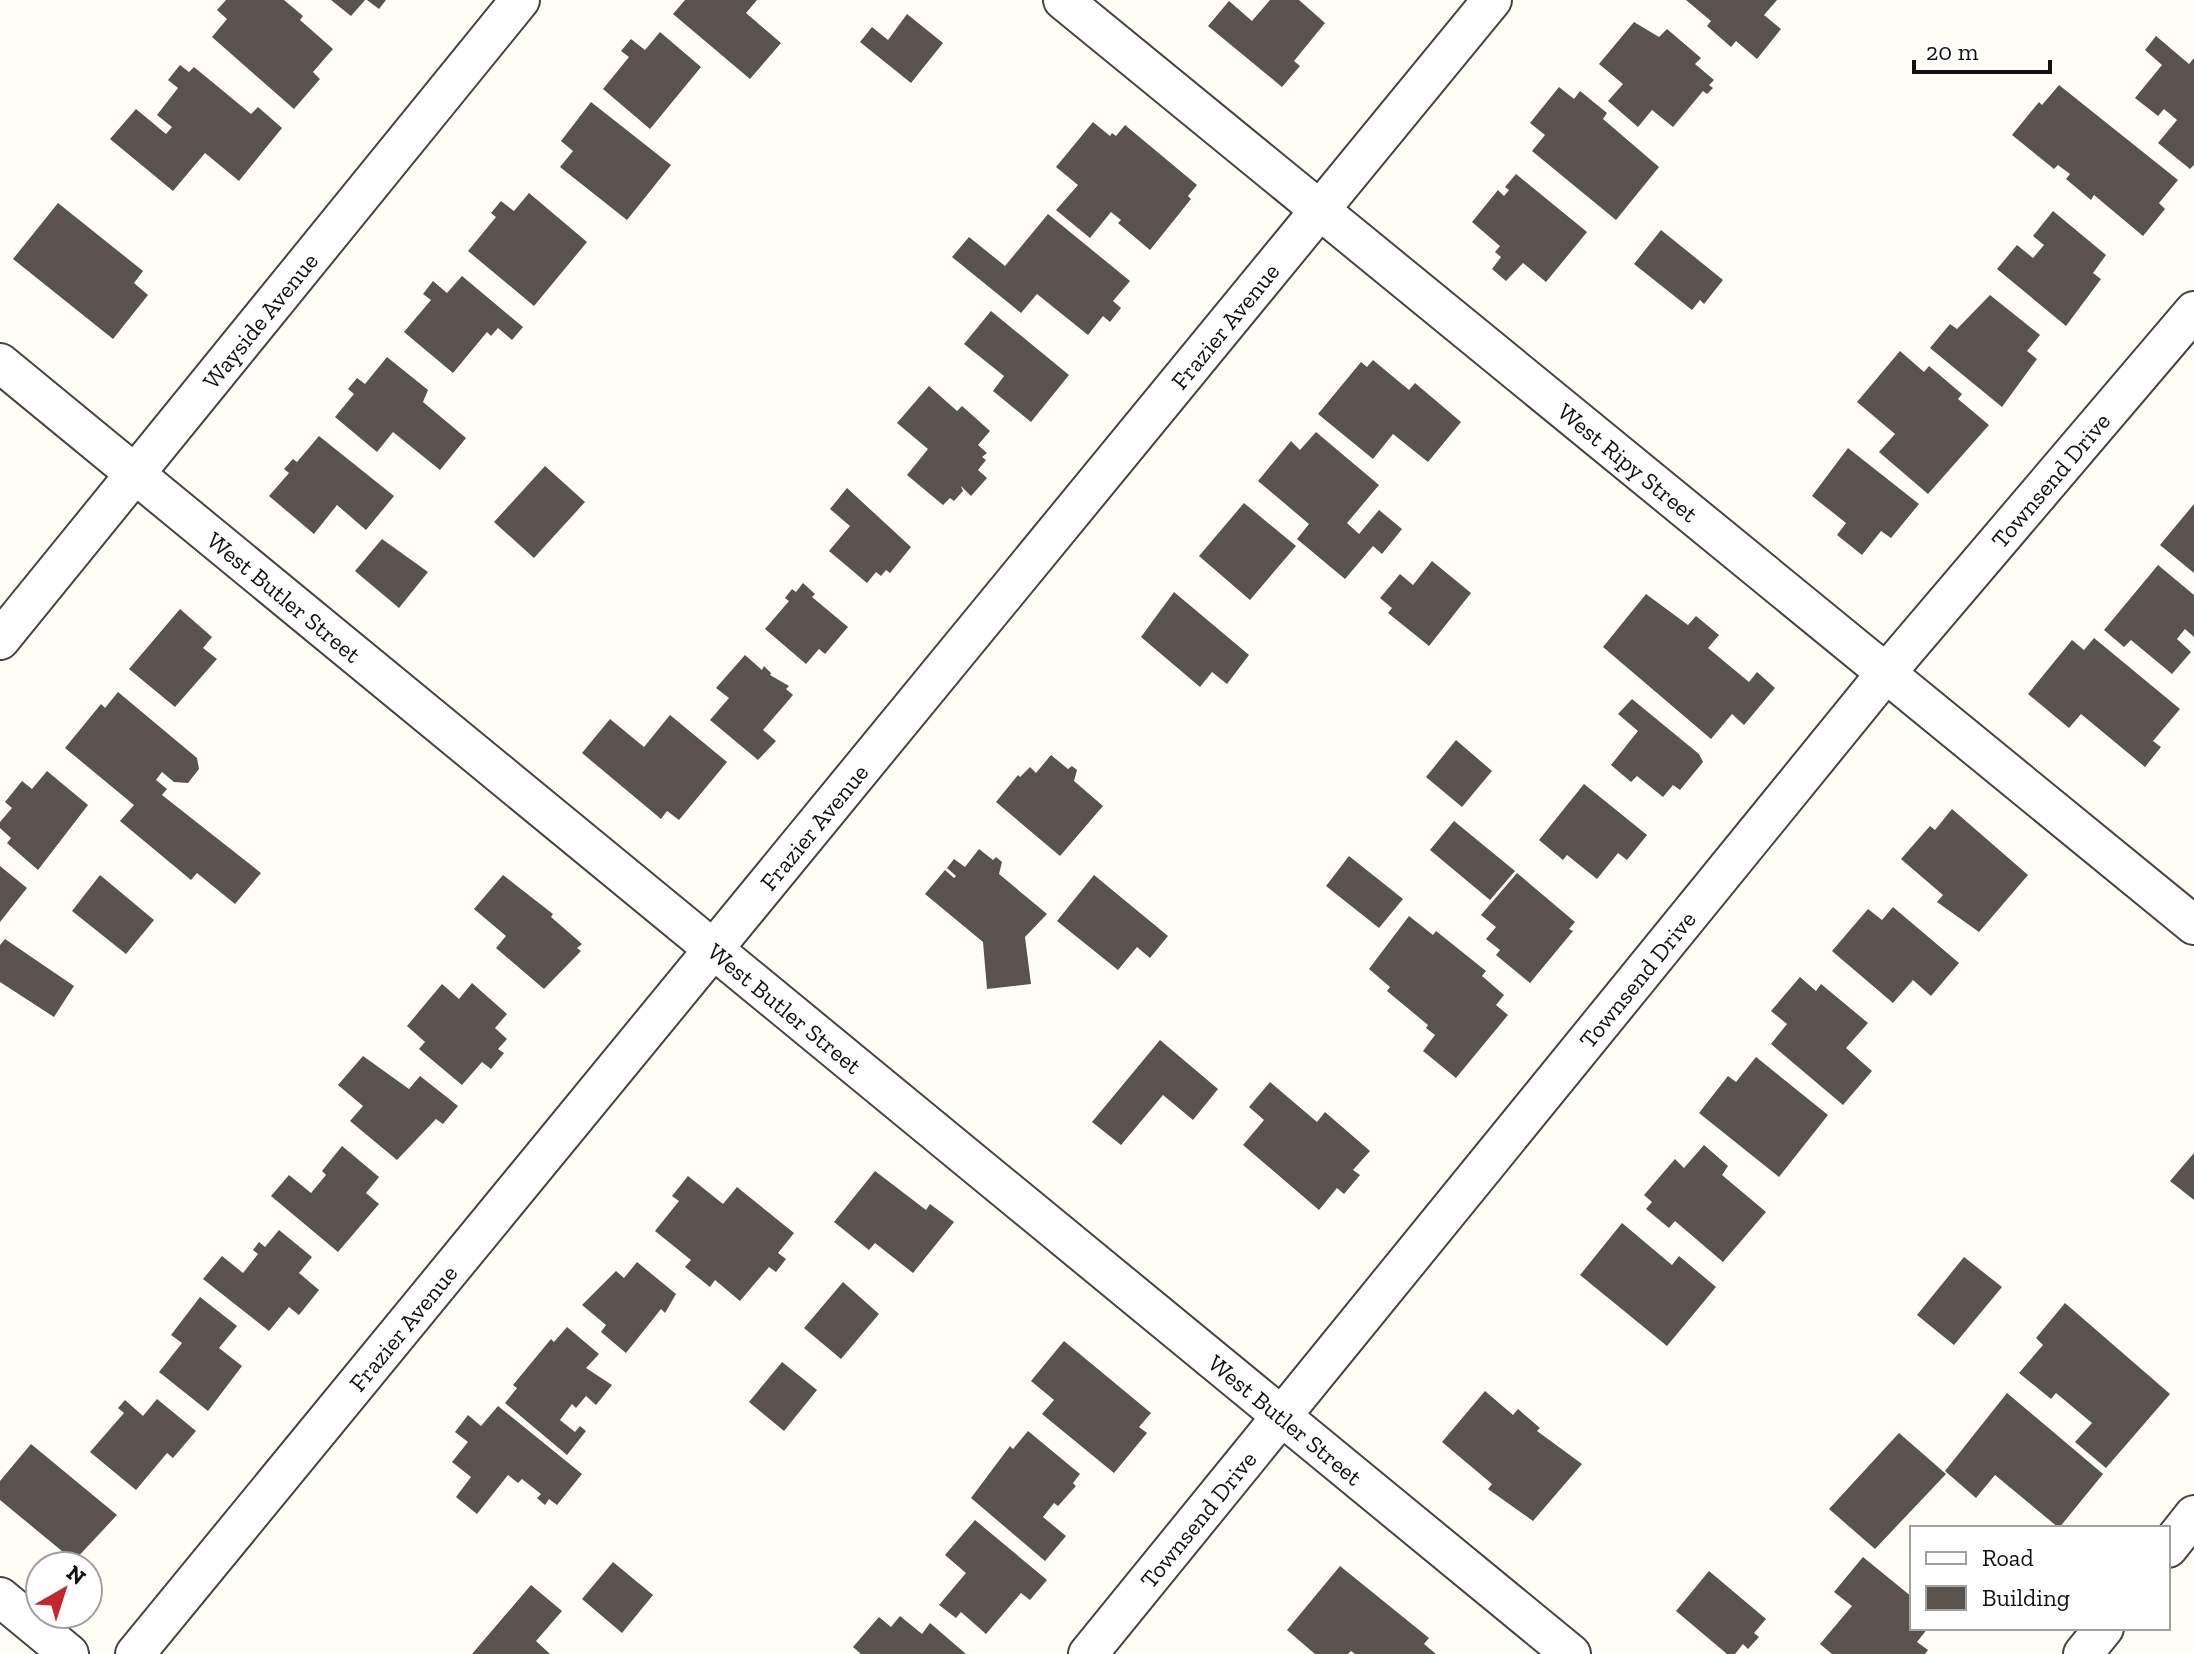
<svg xmlns="http://www.w3.org/2000/svg" width="2194" height="1654" font-family="'Zilla Slab',serif">
<rect width="100%" height="100%" fill="#fffdf5"/>
<g fill="#5a524d">
<polygon points="226,0 284,0 303,16 300,20 333,49 313,72 320,79 294,109 212,37 227,19 217,10"/>
<polygon points="331,0 365,0 351,16"/>
<polygon points="367,0 386,0 379,9"/>
<polygon points="685,0 757,0 746,13 781,43 750,79 673,14"/>
<polygon points="1270,0 1299,0 1325,23 1294,61 1300,66 1282,87 1208,26 1229,1 1252,21"/>
<polygon points="1686,0 1777,0 1764,15 1781,29 1757,59 1736,41 1731,47 1707,26 1711,21"/>
<polygon points="907,14 943,43 911,83 860,42 872,27 888,40"/>
<polygon points="1634,22 1659,37 1667,29 1701,58 1695,64 1714,80 1709,85 1713,88 1707,94 1703,91 1673,127 1652,110 1638,127 1608,101 1623,84 1599,64"/>
<polygon points="660,32 701,67 650,129 603,89 629,57 621,51 631,39 645,50"/>
<polygon points="2156,36 2189,64 2194,58 2194,165 2190,169 2158,143 2177,120 2164,109 2158,116 2135,98 2162,65 2145,50"/>
<polygon points="180,65 189,72 194,67 251,114 258,107 282,128 239,181 205,153 173,191 110,139 136,109 166,134 172,127 157,115 178,88 168,80"/>
<polygon points="2059,85 2178,180 2159,203 2165,209 2143,236 2094,195 2091,200 2066,179 2070,174 2058,165 2054,169 2012,135 2039,102 2042,105"/>
<polygon points="1559,87 1574,99 1580,91 1607,113 1603,119 1659,167 1616,220 1532,151 1545,135 1530,123"/>
<polygon points="591,102 671,165 627,220 560,167 573,151 561,141"/>
<polygon points="1093,122 1110,136 1112,133 1116,136 1125,125 1197,185 1188,196 1191,199 1150,250 1118,223 1121,220 1111,212 1090,238 1056,210 1078,185 1056,167"/>
<polygon points="1516,174 1587,232 1546,282 1523,263 1506,281 1492,269 1501,257 1495,252 1500,246 1472,222 1498,190 1504,196 1509,190 1505,187"/>
<polygon points="529,193 587,242 534,306 468,251 496,217 491,213 501,201 514,211"/>
<polygon points="58,203 143,271 134,283 148,295 113,339 13,259"/>
<polygon points="2053,211 2106,255 2093,273 2101,279 2066,326 1997,269 2017,245 2033,258 2044,245 2033,236"/>
<polygon points="1048,214 1130,281 1113,301 1121,308 1110,322 1103,316 1088,335 1037,294 1021,313 952,257 969,237 1005,266"/>
<polygon points="1661,230 1723,280 1704,304 1700,300 1692,310 1634,264"/>
<polygon points="462,276 523,327 512,340 498,328 491,336 487,332 453,373 404,332 431,300 423,294 433,281 447,293"/>
<polygon points="1990,295 2040,335 2027,351 2037,359 2002,407 1930,348 1950,324 1957,329"/>
<polygon points="991,311 1069,375 1031,422 993,391 1004,376 964,344"/>
<polygon points="1900,351 1924,372 1929,366 1962,394 1958,399 1989,425 1928,494 1879,452 1895,434 1857,402"/>
<polygon points="387,357 428,390 423,402 466,438 440,470 393,432 377,452 335,417 354,394 348,389 357,378 365,384"/>
<polygon points="1373,360 1409,390 1415,383 1461,422 1428,462 1393,434 1373,459 1318,414 1361,362 1367,367"/>
<polygon points="929,386 957,411 962,406 990,431 978,445 987,453 982,457 986,460 978,470 987,478 971,496 961,486 963,491 954,501 950,498 943,505 907,475 928,449 897,423"/>
<polygon points="1316,432 1379,485 1347,523 1359,534 1379,510 1402,529 1382,554 1373,546 1345,579 1297,539 1309,524 1258,481 1291,441 1300,450"/>
<polygon points="319,436 394,496 366,530 337,505 314,534 269,496 289,473 284,469 293,459 297,462"/>
<polygon points="1848,448 1919,504 1891,538 1881,531 1862,555 1837,535 1846,523 1812,496"/>
<polygon points="545,466 585,502 534,558 494,522"/>
<polygon points="847,488 911,547 890,573 886,570 881,576 876,572 867,583 829,551 850,526 830,509"/>
<polygon points="1244,503 1296,546 1250,600 1199,556"/>
<polygon points="2194,504 2194,573 2160,545"/>
<polygon points="382,539 428,572 399,608 355,571"/>
<polygon points="1432,561 1471,593 1429,646 1388,613 1392,608 1380,598 1400,574 1413,585"/>
<polygon points="2158,565 2194,595 2194,637 2185,629 2177,639 2191,652 2172,674 2131,640 2124,647 2104,630"/>
<polygon points="803,583 815,594 812,597 848,627 825,654 819,649 806,664 765,629 789,601 785,598 792,589 796,592"/>
<polygon points="1174,592 1249,655 1227,684 1212,672 1200,687 1141,637"/>
<polygon points="1646,594 1688,625 1696,616 1719,635 1708,648 1749,682 1757,672 1775,688 1744,725 1732,714 1711,739 1603,647"/>
<polygon points="180,609 212,637 203,648 217,659 175,707 129,669"/>
<polygon points="2094,638 2180,709 2153,741 2161,747 2145,767 2081,714 2069,728 2028,694 2072,640 2084,650"/>
<polygon points="745,655 762,670 764,666 771,673 770,675 789,686 786,689 793,695 763,730 776,741 758,760 710,720 729,698 716,688"/>
<polygon points="118,692 197,758 199,769 188,783 174,782 162,772 156,780 167,789 162,795 261,873 235,904 197,873 191,880 120,821 134,805 65,748 101,704 105,708"/>
<polygon points="1632,699 1699,754 1703,762 1680,790 1673,785 1663,797 1637,776 1631,782 1611,765 1638,731 1618,714"/>
<polygon points="670,715 727,762 679,820 667,811 661,819 582,753 610,719 644,747"/>
<polygon points="1456,740 1492,771 1462,807 1426,777"/>
<polygon points="1051,755 1068,769 1072,766 1077,770 1074,781 1103,806 1060,856 996,802 1018,775 1020,777 1030,767 1036,773"/>
<polygon points="47,771 88,805 38,870 7,843 11,838 0,828 0,822 12,808 5,802 22,781 32,789"/>
<polygon points="1584,784 1647,835 1627,860 1618,853 1597,879 1567,855 1563,860 1539,840"/>
<polygon points="1952,809 2028,875 1979,932 1937,902 1943,895 1901,859 1930,826 1935,830"/>
<polygon points="1454,821 1515,871 1490,900 1430,850"/>
<polygon points="979,849 993,860 996,857 1002,862 999,874 1047,914 1025,937 1031,984 987,989 983,942 925,894 945,870 954,878 956,876 947,868 954,859 965,867"/>
<polygon points="1349,856 1403,899 1379,928 1326,886"/>
<polygon points="0,866 27,888 0,922"/>
<polygon points="1517,873 1575,922 1569,929 1573,931 1530,983 1496,955 1500,950 1486,939 1496,927 1481,915"/>
<polygon points="100,875 154,920 126,954 72,911"/>
<polygon points="503,875 553,914 551,917 582,944 577,948 581,951 544,989 496,948 506,936 474,909"/>
<polygon points="1094,875 1168,936 1150,958 1137,947 1118,970 1057,921"/>
<polygon points="1893,907 1959,963 1931,996 1913,980 1893,1003 1832,951 1868,909 1882,920"/>
<polygon points="1409,916 1433,935 1436,931 1486,971 1482,976 1504,995 1496,1005 1508,1015 1456,1078 1423,1051 1435,1035 1426,1028 1428,1025 1387,991 1390,987 1369,969"/>
<polygon points="5,939 74,986 54,1017 0,982 0,945"/>
<polygon points="1800,977 1816,991 1821,984 1868,1023 1846,1048 1872,1071 1843,1105 1771,1044 1787,1024 1771,1011"/>
<polygon points="472,983 507,1014 495,1028 507,1039 498,1049 504,1053 491,1069 482,1062 462,1085 419,1049 425,1042 407,1026 442,984 459,999"/>
<polygon points="1160,1040 1218,1089 1193,1120 1163,1095 1121,1145 1092,1122"/>
<polygon points="363,1056 409,1089 420,1076 458,1106 443,1124 436,1119 397,1160 350,1121 363,1106 338,1085"/>
<polygon points="1756,1057 1828,1115 1779,1177 1699,1113 1728,1076 1736,1082"/>
<polygon points="1270,1082 1317,1122 1325,1112 1370,1151 1353,1170 1360,1175 1344,1194 1337,1188 1319,1210 1243,1145 1264,1120 1249,1107"/>
<polygon points="1704,1145 1728,1166 1722,1175 1766,1212 1723,1262 1675,1221 1669,1228 1646,1209 1652,1202 1644,1195 1675,1159 1684,1168"/>
<polygon points="342,1146 379,1177 366,1193 379,1204 338,1252 271,1196 289,1175 311,1193 326,1175 322,1171"/>
<polygon points="2194,1153 2194,1200 2170,1181"/>
<polygon points="875,1171 926,1210 930,1204 954,1222 913,1273 875,1243 869,1250 834,1222"/>
<polygon points="688,1176 723,1204 737,1187 794,1233 778,1253 786,1259 776,1272 769,1267 740,1301 715,1280 710,1287 685,1267 691,1260 655,1231 679,1201 672,1196"/>
<polygon points="1622,1223 1672,1265 1679,1256 1716,1287 1667,1346 1580,1275"/>
<polygon points="279,1230 312,1257 299,1273 319,1290 299,1315 289,1307 269,1331 203,1279 222,1256 243,1273 258,1254 253,1250 259,1242 265,1247"/>
<polygon points="1964,1257 2002,1287 1954,1345 1917,1315"/>
<polygon points="637,1262 676,1294 665,1313 661,1309 626,1353 601,1332 606,1325 582,1305 616,1271 624,1278"/>
<polygon points="843,1282 879,1314 841,1359 804,1328"/>
<polygon points="200,1297 237,1326 219,1348 242,1366 208,1411 159,1372 182,1343 171,1335"/>
<polygon points="2065,1303 2170,1394 2106,1468 2075,1442 2092,1423 2056,1393 2051,1399 2019,1373 2043,1345 2036,1338"/>
<polygon points="567,1327 599,1354 586,1368 612,1385 596,1405 586,1396 576,1408 572,1404 560,1420 575,1432 580,1426 586,1431 567,1455 505,1403 517,1388 513,1385 551,1339 554,1342"/>
<polygon points="1064,1341 1151,1413 1139,1427 1147,1433 1114,1473 1042,1414 1054,1400 1031,1381"/>
<polygon points="782,1362 817,1390 784,1431 749,1402"/>
<polygon points="1485,1391 1513,1415 1518,1409 1540,1428 1537,1431 1582,1464 1533,1521 1488,1489 1492,1484 1442,1442"/>
<polygon points="2007,1393 2103,1474 2059,1528 1995,1475 1976,1498 1945,1471"/>
<polygon points="157,1399 196,1431 173,1458 167,1453 136,1490 90,1452 124,1413 118,1408 125,1400 143,1416"/>
<polygon points="498,1406 582,1474 557,1505 549,1499 545,1505 537,1498 541,1494 522,1479 518,1483 508,1475 477,1514 456,1497 471,1477 452,1462 468,1442 455,1432 468,1415 481,1426"/>
<polygon points="1028,1431 1080,1474 1073,1483 1076,1486 1058,1506 1054,1503 1043,1517 1066,1536 1045,1561 971,1498 1010,1446 1013,1449"/>
<polygon points="1899,1433 1946,1474 1875,1549 1829,1509"/>
<polygon points="31,1444 117,1515 74,1561 0,1500 0,1481"/>
<polygon points="975,1520 1047,1580 1030,1600 1021,1593 986,1634 961,1612 956,1618 939,1605 966,1573 945,1555"/>
<polygon points="1863,1557 1912,1597 1912,1628 1928,1628 1917,1642 1928,1650 1925,1654 1832,1654 1820,1644 1852,1606 1834,1592"/>
<polygon points="613,1562 653,1595 622,1633 582,1599"/>
<polygon points="1340,1566 1429,1638 1424,1644 1436,1654 1355,1654 1351,1651 1348,1654 1315,1654 1287,1630"/>
<polygon points="1709,1571 1766,1619 1754,1633 1759,1637 1748,1649 1743,1644 1735,1654 1727,1654 1676,1611"/>
<polygon points="531,1585 562,1611 536,1641 550,1654 472,1654"/>
<polygon points="900,1616 922,1634 930,1623 966,1654 861,1654 853,1647 879,1617 891,1627"/>
</g>
<g fill="none" stroke-linecap="round" stroke-linejoin="round">
<defs>
<g id="minor">
<path id="s1" d="M1063,0L2194,925"/>
<path id="s2" d="M0,363L1571,1654"/>
<path id="s3" d="M0,640L520,0"/>
<polyline points="2168,1548 2194,1515"/>
<polyline points="0,1597 69,1654"/>
<path id="s4" d="M135,1654L1492,0"/>
<path id="s5" d="M1088,1654L1886,673L2194,311"/>
<polyline points="2083,1654 2104,1628"/>
</g>
</defs>
<use href="#minor" stroke="#444" stroke-width="42"/>
<use href="#minor" stroke="#fff" stroke-width="38"/>
</g>
<g text-anchor="middle" dominant-baseline="central" stroke-width="8" stroke-linejoin="round" paint-order="stroke">
<g font-size="24" fill="#111" stroke="#fff">
<text stroke="none"><textPath href="#s3" startOffset="412">Wayside Avenue</textPath></text>
<text stroke="none"><textPath href="#s4" startOffset="1718">Frazier Avenue</textPath></text>
<text stroke="none"><textPath href="#s1" startOffset="730">West Ripy Street</textPath></text>
<text stroke="none"><textPath href="#s5" startOffset="1518">Townsend Drive</textPath></text>
<text stroke="none"><textPath href="#s2" startOffset="368">West Butler Street</textPath></text>
<text stroke="none"><textPath href="#s4" startOffset="1070">Frazier Avenue</textPath></text>
<text stroke="none"><textPath href="#s5" startOffset="870">Townsend Drive</textPath></text>
<text stroke="none"><textPath href="#s2" startOffset="1016">West Butler Street</textPath></text>
<text stroke="none"><textPath href="#s4" startOffset="422">Frazier Avenue</textPath></text>
<text stroke="none"><textPath href="#s2" startOffset="1664">West Butler Street</textPath></text>
<text stroke="none"><textPath href="#s5" startOffset="174">Townsend Drive</textPath></text>
</g>
</g>
<rect x="1910" y="1526" width="260" height="104" fill="#ffffff" stroke="#a0a0a0" stroke-width="2"/>
<rect x="1926" y="1552" width="40" height="12" fill="#ffffff" stroke="#a0a0a0" stroke-width="2"/>
<text x="1982" y="1566" font-size="24" fill="#111111">Road</text>
<rect x="1926" y="1586" width="40" height="24" fill="#5a524d" stroke="#a0a0a0" stroke-width="2"/>
<text x="1982" y="1606" font-size="24" fill="#111111">Building</text>
<g transform="translate(64 1590) rotate(39)"><circle r="38" fill="#ffffff" stroke="#a0a0a0" stroke-width="2"/>
<path d="M0-6L14 30L0 20L-14 30Z" fill="#c4262e"/>
<text y="-12" font-size="22" font-weight="bold" text-anchor="middle" fill="#111111">N</text>
</g>
<path d="M1914 60v12h136v-12" fill="none" stroke="#111111" stroke-width="4"/>
<text x="1926" y="60" font-size="24" fill="#111111" stroke="#ffffff" stroke-width="6" paint-order="stroke">20 m</text>
</svg>
